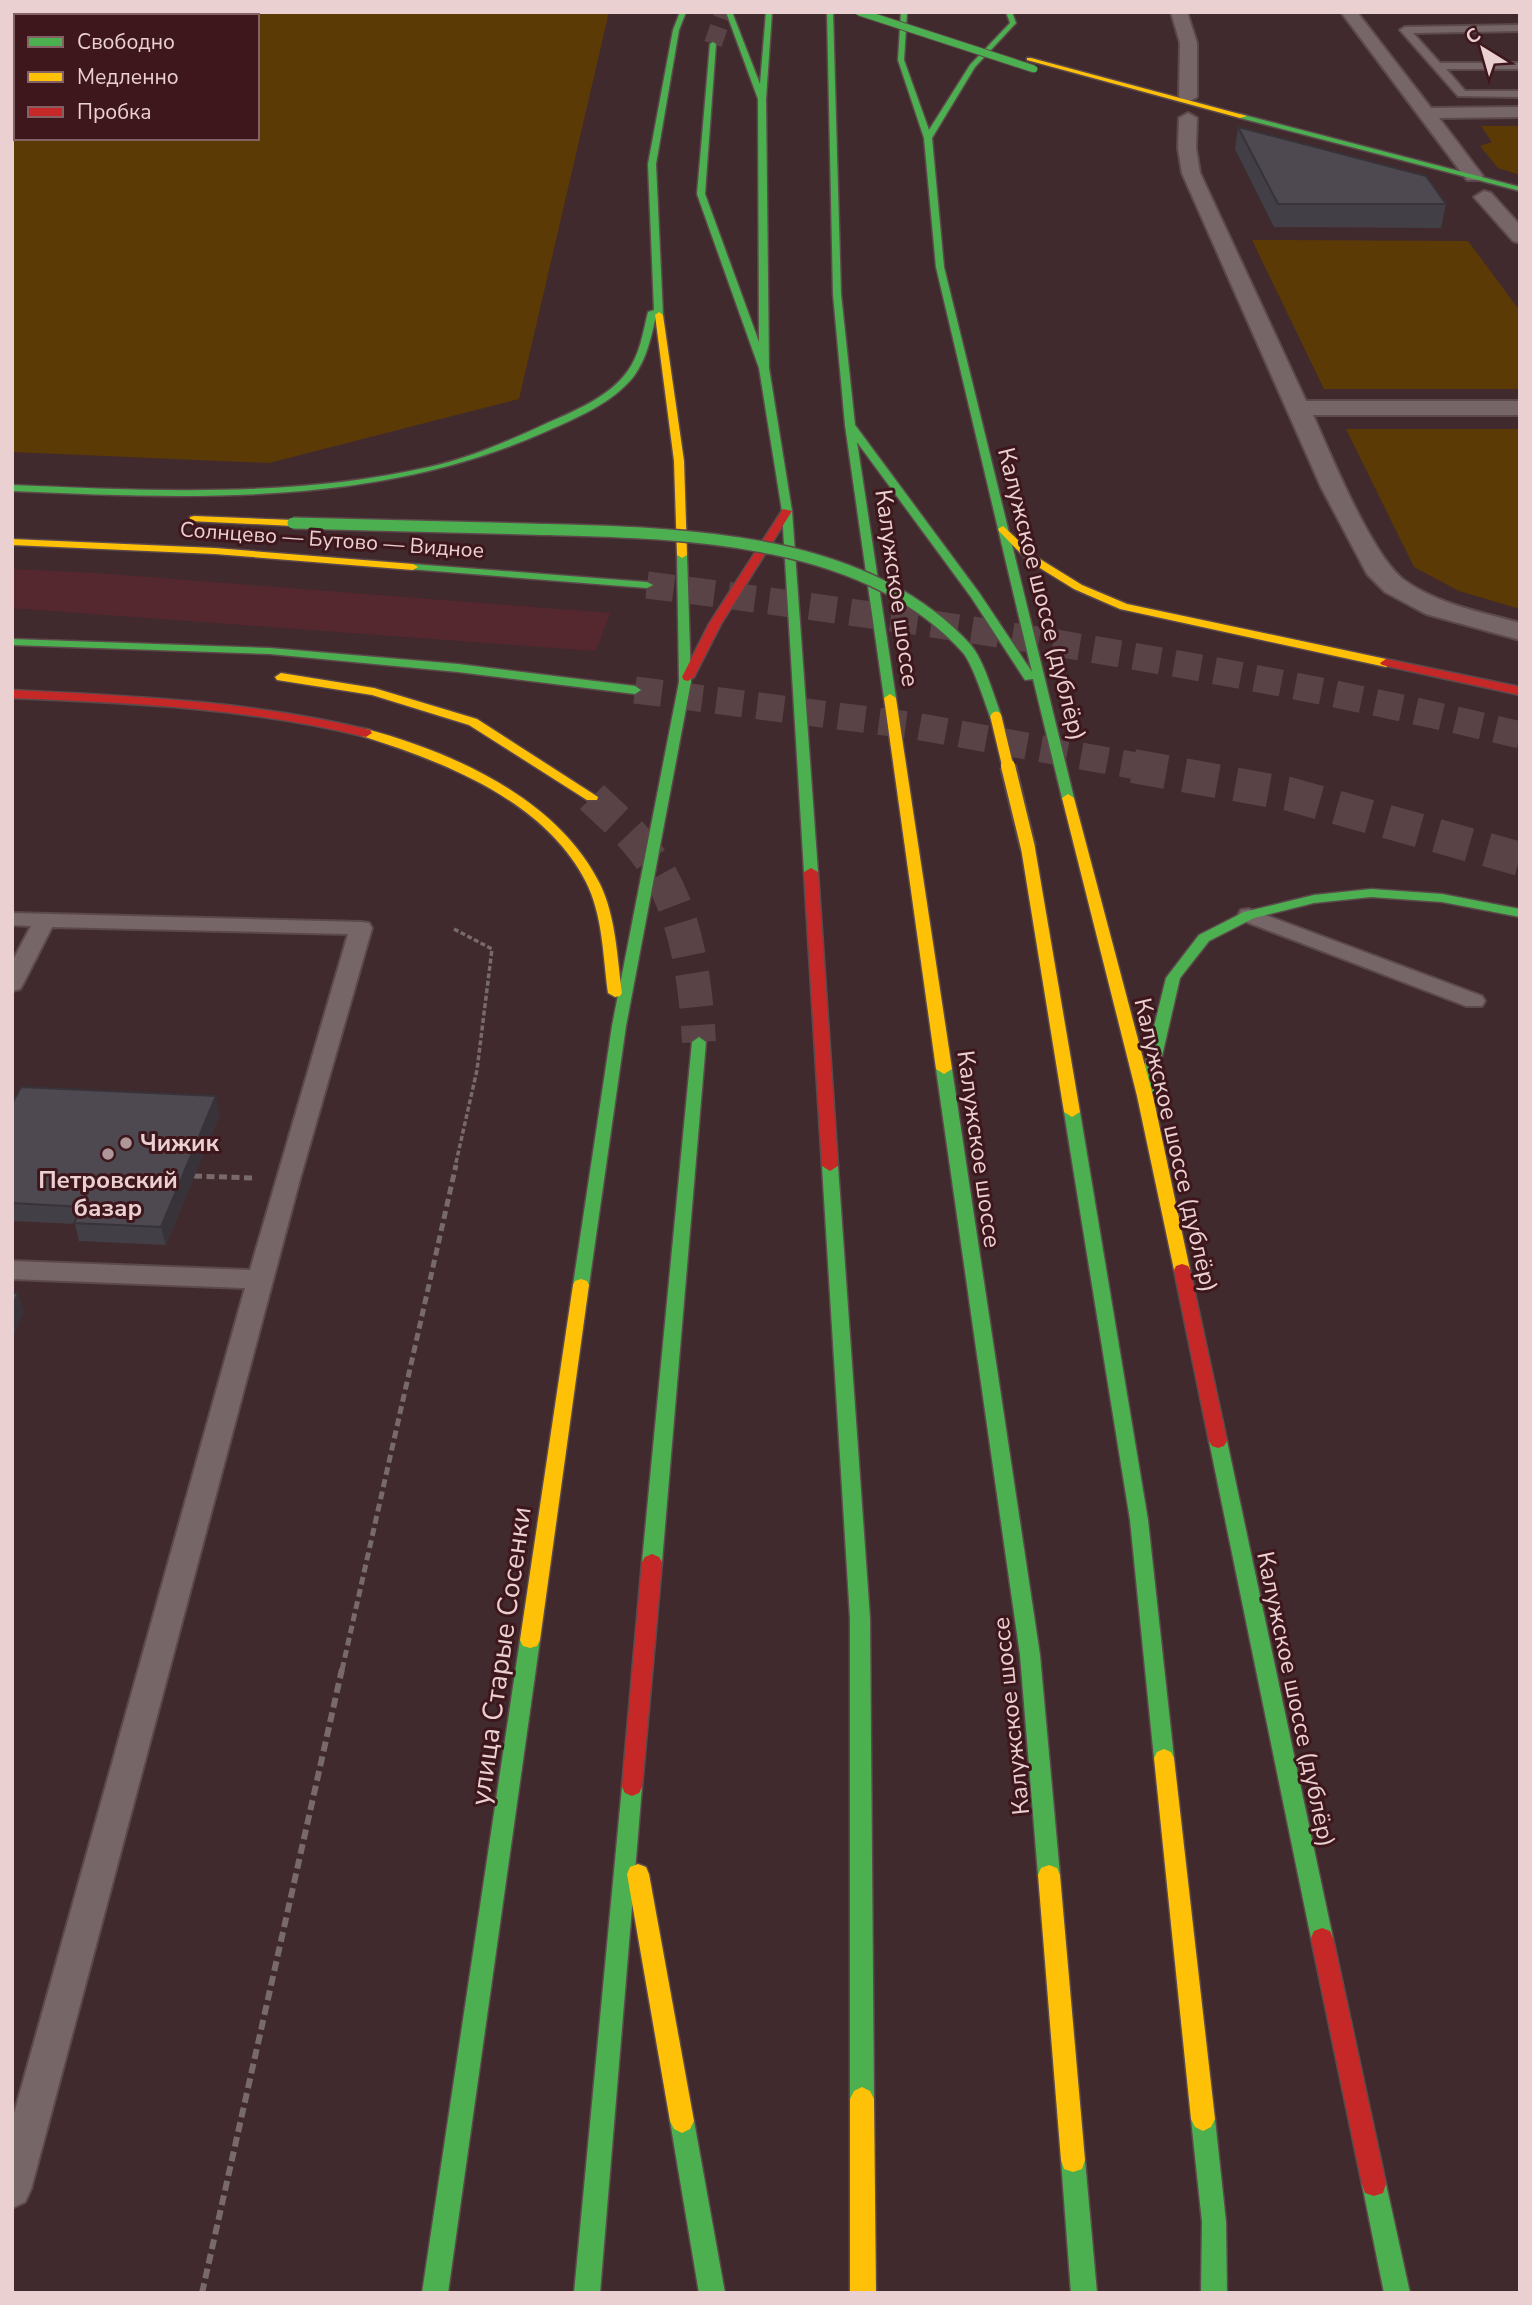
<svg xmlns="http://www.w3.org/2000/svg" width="1532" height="2305" font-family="'Nunito Sans',sans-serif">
<rect width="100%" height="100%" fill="#402a2d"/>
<polygon fill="#55282f" points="12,569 97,573 610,613 596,651 12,608"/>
<g fill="#5c3a06" fill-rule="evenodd">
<path d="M12,12H609L519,399L269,463L12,452ZM16,16H257V138H16Z"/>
<polygon points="1481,126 1520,126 1520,175 1498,168 1480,146 1492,142"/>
<polygon points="1252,240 1468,241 1520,311 1520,389 1324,389"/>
<polygon points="1346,429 1520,429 1520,609 1459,591 1414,567"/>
</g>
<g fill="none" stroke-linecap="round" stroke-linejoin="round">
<polyline stroke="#5a4346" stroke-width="18" stroke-dasharray="18 9" stroke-linecap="butt" points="713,44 724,12"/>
<g stroke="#5a4346" stroke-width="27" stroke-dasharray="27 14" stroke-linecap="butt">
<path d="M647,585C939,622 1233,666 1520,735"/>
<polyline points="635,690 916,726 1142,767"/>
</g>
<g stroke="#5a4346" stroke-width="34" stroke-dasharray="34 18" stroke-linecap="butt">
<polyline points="1133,766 1289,794 1520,859"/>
<path d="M592,797C606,811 622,824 635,839C684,894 695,971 699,1042"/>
</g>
<defs>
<g id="lane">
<polygon points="1520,25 1520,31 1413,33 1440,63 1520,63 1520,69 1446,69 1465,91 1520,91 1520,97 1458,96 1400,30 1405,27"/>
<polygon points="1249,909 1482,996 1485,1001 1482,1006 1466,1006 1241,920 1238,915 1241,910"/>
<polygon points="12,913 361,922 369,923 372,928 300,1179 31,2189 25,2202 12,2208 12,2121 245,1288 12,1279 12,1261 250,1270 348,934 52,927 23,984 20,989 12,991 12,962 31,926 12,925"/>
</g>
<g id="street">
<polygon points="1171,12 1187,12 1197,43 1197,97 1188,102 1179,97 1180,43"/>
<polygon points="1341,12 1357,12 1431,108 1520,107 1520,117 1439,118 1483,176 1481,180 1467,180"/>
<path d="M1188,113L1197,118L1196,148L1200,173L1306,401H1520V415H1313C1331,455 1372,556 1404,580C1437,604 1481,612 1520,623V640L1426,614L1385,592L1367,574L1321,487L1182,173L1178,148L1179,118Z"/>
<polygon points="1484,191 1491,193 1520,225 1520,243 1513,241 1474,197"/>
</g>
<g id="fast">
<path d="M680,12H686L679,30L656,164L663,315L656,316C651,337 647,358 634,376C613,403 576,418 545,432C377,507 192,499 12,491V485C151,491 292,498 429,467C469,458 506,442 543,425C572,412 608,398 627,372C640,355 643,332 648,312L654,310L648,164L673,30Z"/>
<polygon points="726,12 732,12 760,84 766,12 772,12 766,99 769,368 792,511 818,872 811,876 804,872 782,511 759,368 697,194 710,44 713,42 716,44 705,194 759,342 758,99"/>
<polygon points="827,12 833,12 841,294 855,425 980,594 1032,672 936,267 924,138 898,60 901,12 907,12 904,60 929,130 970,65 1010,23 1006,12 1012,12 1016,23 975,67 932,138 944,267 1074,798 1073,801 1068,802 1062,798 1033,679 1025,680 971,597 857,442 896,698 890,702 884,698 845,425 833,294"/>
<polygon points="1240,114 1520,187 1520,191 1240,118"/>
<polygon points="682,552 687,555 691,682 626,1026 589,1285 587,1289 575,1289 573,1285 612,1026 679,682 677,555"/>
<polygon points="413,564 647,582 653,585 647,588 409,569 409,565"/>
<polygon points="12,639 270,648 458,664 635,686 641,690 635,694 458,672 270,654 12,645"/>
<polygon points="1371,889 1442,894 1520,909 1520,917 1442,902 1371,897 1314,903 1254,918 1209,941 1180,978 1154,1091 1146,1096 1141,1094 1138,1091 1166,978 1199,935 1244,912 1314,895"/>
<polygon points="699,1037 706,1042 662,1562 659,1567 652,1570 645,1567 642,1562 692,1042"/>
<polygon points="944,1064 952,1069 1040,1655 1060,1875 1057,1882 1049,1885 1041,1882 1038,1875 1020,1655 936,1069"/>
<polygon points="1072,1107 1080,1112 1148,1520 1174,1758 1171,1764 1164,1767 1157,1764 1154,1758 1130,1520 1064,1112"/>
<polygon points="830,1161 838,1166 870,1618 874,2099 870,2107 862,2111 854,2107 850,2099 850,1618 822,1166"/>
<polygon points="1218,1434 1224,1436 1227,1441 1333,1938 1330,1945 1322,1948 1314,1945 1311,1938 1209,1441 1212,1436"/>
<polygon points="530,1632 537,1634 540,1640 448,2293 422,2293 520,1640 523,1634"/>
<polygon points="632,1778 639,1781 642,1787 600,2293 574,2293 622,1787 625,1781"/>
<polygon points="1203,2107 1211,2111 1215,2119 1226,2222 1227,2293 1201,2293 1202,2222 1191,2119 1195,2111"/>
<polygon points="682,2109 690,2113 694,2121 725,2293 699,2293 670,2121 674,2113"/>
<polygon points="1073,2148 1082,2151 1085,2160 1097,2293 1071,2293 1061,2160 1064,2151"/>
<polygon points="1374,2172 1383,2175 1386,2184 1410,2293 1384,2293 1362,2184 1365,2175"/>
</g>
<g id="slow">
<polygon points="1027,58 1031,58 1247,116 1240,118 1027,60"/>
<polygon points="659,312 663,315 684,461 687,555 682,558 677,555 674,461 655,315"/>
<polygon points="194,516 293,520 298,523 293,526 190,521 190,517"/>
<polygon points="1003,526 1035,556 1082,585 1127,604 1386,659 1392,663 1386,667 1120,609 1074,589 1027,560 999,531 998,529"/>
<polygon points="12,539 215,548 413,564 418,567 413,570 215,554 12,545"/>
<polygon points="281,673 374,688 477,719 598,797 597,800 587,800 469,725 372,695 277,680 275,677"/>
<polygon points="890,694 896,698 952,1069 944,1074 936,1069 884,698"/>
<path d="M366,729C453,752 558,799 600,884C616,917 617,957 622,993L620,996L615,997L608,993C603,957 603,916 586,882C544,800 444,762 362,736L360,733Z"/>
<polygon points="1068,794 1074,798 1153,1096 1190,1270 1188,1274 1176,1274 1174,1270 1137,1096 1062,798"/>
<polygon points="1028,844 1035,848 1080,1112 1072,1117 1064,1112 1021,848"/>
<polygon points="581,1279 587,1281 589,1285 540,1640 537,1646 530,1648 523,1646 520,1640 573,1285 575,1281"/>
<polygon points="1164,1749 1171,1752 1174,1758 1215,2119 1211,2127 1203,2131 1195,2127 1191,2119 1154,1758 1157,1752"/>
<polygon points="638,1864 646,1867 649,1874 694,2121 690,2129 682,2133 674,2129 670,2121 627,1874 630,1867"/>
<polygon points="1049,1865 1057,1868 1060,1875 1085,2160 1082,2169 1073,2172 1064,2169 1061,2160 1038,1875 1041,1868"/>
<polygon points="862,2087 870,2091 874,2099 876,2293 850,2293 850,2099 854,2091"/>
</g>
<g id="jam">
<polygon points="783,509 792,511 721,624 694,677 688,681 684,680 682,677 709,624"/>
<polygon points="1386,659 1520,687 1520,695 1382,665 1380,663"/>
<path d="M12,690C133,696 252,701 370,730L372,733L366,737C249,708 132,703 12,698Z"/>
<polygon points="811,868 818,872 838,1166 830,1171 822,1166 804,872"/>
<polygon points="1182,1264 1188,1266 1190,1270 1227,1441 1224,1446 1218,1448 1212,1446 1209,1441 1174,1270 1176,1266"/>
<polygon points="652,1554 659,1557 662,1562 642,1787 639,1793 632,1796 625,1793 622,1787 642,1562 645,1557"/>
<polygon points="1322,1928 1330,1931 1333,1938 1386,2184 1383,2193 1374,2196 1365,2193 1362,2184 1311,1938 1314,1931"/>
</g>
</defs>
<use href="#lane" stroke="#5c494b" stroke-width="4"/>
<use href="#street" stroke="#5c494b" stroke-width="4"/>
<use href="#fast" stroke="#5c494b" stroke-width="3"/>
<use href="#slow" stroke="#5c494b" stroke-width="3"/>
<use href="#jam" stroke="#5c494b" stroke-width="3"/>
<polyline stroke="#78696a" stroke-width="3.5" stroke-dasharray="5 2.5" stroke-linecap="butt" points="454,929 492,949 477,1070 455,1167"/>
<g stroke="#78696a" stroke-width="5" stroke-dasharray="8 4.5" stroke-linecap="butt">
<polyline points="194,1176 253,1178"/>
<polyline points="342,1670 456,1165"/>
</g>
<polyline stroke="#78696a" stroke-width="6" stroke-dasharray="10 5" stroke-linecap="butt" points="202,2293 342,1669"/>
<use href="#lane" fill="#776668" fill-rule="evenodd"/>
<use href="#street" fill="#776668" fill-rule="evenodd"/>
<use href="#fast" fill="#4caf50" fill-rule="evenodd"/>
<use href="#slow" fill="#ffc107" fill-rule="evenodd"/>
<use href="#jam" fill="#c62828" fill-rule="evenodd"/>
<defs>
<polyline id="fast-bridge-far1" points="859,12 1034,69"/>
<path id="fast-bridge" d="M293,523C371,525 448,527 526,529C670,533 862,532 967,649C979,663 989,699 996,717"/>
<polyline id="slow-bridge-far1" points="996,717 1008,767"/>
<polyline id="slow-bridge" points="1008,766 1028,848"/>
</defs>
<use href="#fast-bridge-far1" stroke="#5c494b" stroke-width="9" stroke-linecap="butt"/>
<use href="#fast-bridge" stroke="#5c494b" stroke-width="14" stroke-linecap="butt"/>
<use href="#slow-bridge-far1" stroke="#5c494b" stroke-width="14" stroke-linecap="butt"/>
<use href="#slow-bridge" stroke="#5c494b" stroke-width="18" stroke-linecap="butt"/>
<use href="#fast-bridge-far1" stroke="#4caf50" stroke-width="7"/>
<use href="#fast-bridge" stroke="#4caf50" stroke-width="11"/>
<use href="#slow-bridge-far1" stroke="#ffc107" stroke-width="11"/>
<use href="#slow-bridge" stroke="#ffc107" stroke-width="14"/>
</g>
<g fill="#433f46">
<polygon points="1238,127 1446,204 1441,228 1274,227 1235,149"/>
<polygon points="12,1104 220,1114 166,1245 79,1241 75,1224 12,1221"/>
</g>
<g fill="#373339">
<polygon points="216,1096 220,1114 166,1245 161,1227"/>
<polygon points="18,1293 24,1312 12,1340 12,1308"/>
</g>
<g fill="#4e4951" stroke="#373339" stroke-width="2">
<polygon points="1238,127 1426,176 1446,204 1278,204"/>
<polygon points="21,1087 216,1096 161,1227 74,1223 82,1207 12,1203 12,1104"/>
<polygon points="12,1293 18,1293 12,1308"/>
</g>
<g fill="#af9698" stroke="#3e171d" stroke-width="2.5">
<circle cx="126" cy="1143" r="7"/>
<circle cx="108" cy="1154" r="7"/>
</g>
<g text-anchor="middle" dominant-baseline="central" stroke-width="6" stroke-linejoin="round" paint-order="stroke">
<g font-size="21" fill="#ebd0d2" stroke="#3e171d">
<text transform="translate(332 540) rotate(4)">Солнцево — Бутово — Видное</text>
</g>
<g font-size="24" fill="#ebd0d2" stroke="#3e171d">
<text transform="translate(897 588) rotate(82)">Калужское шоссе</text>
<text transform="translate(1042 594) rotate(76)">Калужское шоссе (дублёр)</text>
<text transform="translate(1176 1145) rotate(77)">Калужское шоссе (дублёр)</text>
<text transform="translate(979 1149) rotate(82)">Калужское шоссе</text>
<text transform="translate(1296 1699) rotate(78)">Калужское шоссе (дублёр)</text>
<text transform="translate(1011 1716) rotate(-96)">Калужское шоссе</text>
</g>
<g font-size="24" font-weight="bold" fill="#ebd0d2" stroke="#3e171d" text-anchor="start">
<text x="140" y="1143">Чижик</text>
<text x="108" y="1180" text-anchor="middle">Петровский<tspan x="108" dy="28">базар</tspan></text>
</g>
<g font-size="28" fill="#ebd0d2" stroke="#3e171d">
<text transform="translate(501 1656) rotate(-82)">улица Старые Сосенки</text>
</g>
</g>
<rect width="1532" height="2305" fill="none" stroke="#ebd0d2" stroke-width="28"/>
<rect x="14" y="14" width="245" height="126" fill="#3e171d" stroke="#836165" stroke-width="2"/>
<rect x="28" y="37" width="35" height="10" fill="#4caf50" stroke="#836165" stroke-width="2"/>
<text x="77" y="49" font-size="21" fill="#ebd0d2">Свободно</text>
<rect x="28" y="72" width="35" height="10" fill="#ffc107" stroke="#836165" stroke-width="2"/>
<text x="77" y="84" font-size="21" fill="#ebd0d2">Медленно</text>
<rect x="28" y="107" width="35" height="10" fill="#c62828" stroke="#836165" stroke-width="2"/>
<text x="77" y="119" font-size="21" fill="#ebd0d2">Пробка</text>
<g transform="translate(1483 49) rotate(323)" stroke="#3e171d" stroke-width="5" paint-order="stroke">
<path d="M0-5L12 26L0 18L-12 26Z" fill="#ebd0d2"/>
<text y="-10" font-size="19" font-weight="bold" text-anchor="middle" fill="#ebd0d2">С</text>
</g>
</svg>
